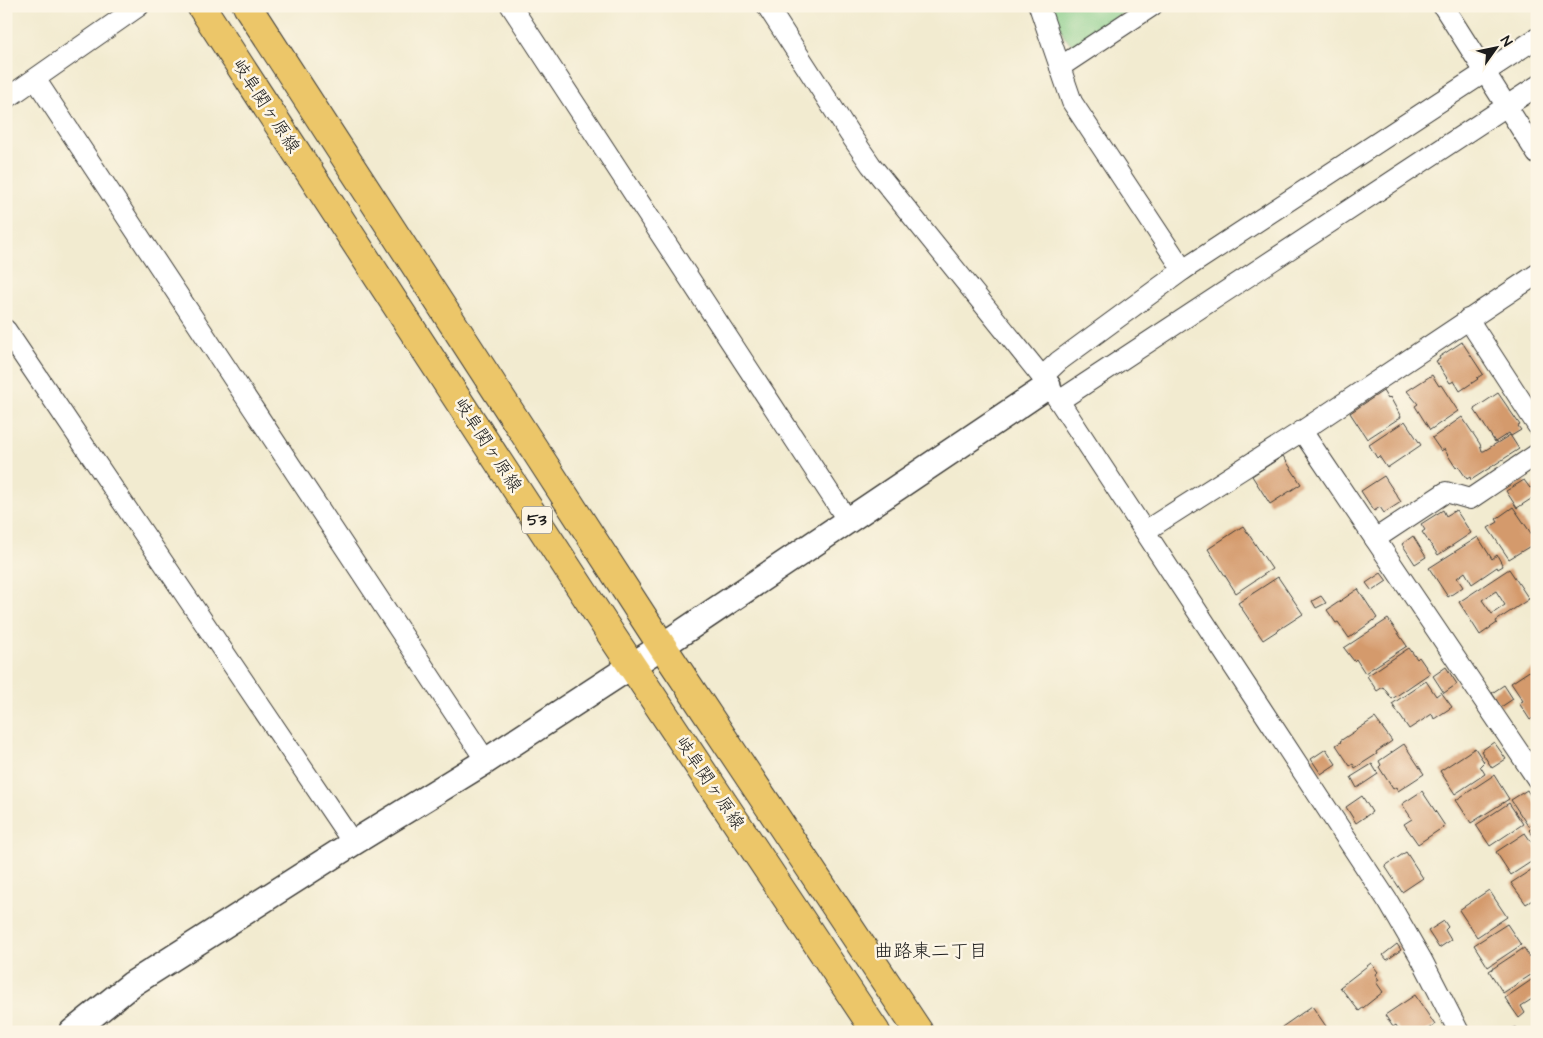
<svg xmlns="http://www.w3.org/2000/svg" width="1543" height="1038" font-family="'Architects Daughter','Klee One',sans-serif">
<rect width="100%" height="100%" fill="#fcf5e5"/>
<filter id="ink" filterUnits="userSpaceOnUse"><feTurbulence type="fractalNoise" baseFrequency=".02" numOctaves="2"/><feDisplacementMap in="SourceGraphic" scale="10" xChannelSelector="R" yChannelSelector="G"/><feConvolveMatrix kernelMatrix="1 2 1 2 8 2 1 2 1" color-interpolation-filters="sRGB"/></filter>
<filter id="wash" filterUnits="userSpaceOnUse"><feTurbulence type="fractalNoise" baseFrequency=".0096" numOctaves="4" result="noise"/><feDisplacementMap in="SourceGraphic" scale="20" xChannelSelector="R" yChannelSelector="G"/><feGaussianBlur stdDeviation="1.12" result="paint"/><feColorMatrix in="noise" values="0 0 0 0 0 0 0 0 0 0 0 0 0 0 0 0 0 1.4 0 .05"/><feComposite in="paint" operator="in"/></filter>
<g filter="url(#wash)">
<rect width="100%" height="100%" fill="#f2ebd0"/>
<polygon fill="#85cc88" stroke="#507452" points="1053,6 1133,6 1074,46 1064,37"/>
<g id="blocks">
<g fill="#d49a6c" fill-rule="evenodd">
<polygon points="1462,342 1483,374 1477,378 1478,379 1460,391 1454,381 1450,383 1436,361 1440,359 1439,357"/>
<polygon points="1432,375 1439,386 1441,385 1458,411 1430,430 1415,406 1418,404 1407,391"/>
<polygon points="1383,391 1388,399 1390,397 1401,417 1367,439 1350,413"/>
<polygon points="1498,393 1520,425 1518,426 1521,430 1511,436 1509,433 1495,442 1474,409"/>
<polygon points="1462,417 1480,444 1482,451 1484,451 1510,435 1519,449 1471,480 1470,477 1467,479 1458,466 1456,468 1444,449 1441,451 1432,438"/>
<polygon points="1405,421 1421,445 1387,468 1379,456 1377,458 1369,445"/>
<polygon points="1283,456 1301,484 1270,504 1252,476"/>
<polygon points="1384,476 1401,502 1384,513 1380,507 1374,511 1361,491"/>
<polygon points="1524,480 1530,488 1537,484 1537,501 1534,497 1517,508 1506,491"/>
<polygon points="1513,507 1537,542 1509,559 1488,528 1498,522 1496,519"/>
<polygon points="1443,510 1446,516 1456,510 1471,533 1438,555 1422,532 1425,530 1421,524"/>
<polygon points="1243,526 1272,569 1236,593 1208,549"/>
<polygon points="1413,536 1426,557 1415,564 1402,544"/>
<polygon points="1478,537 1492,559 1497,555 1503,566 1498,569 1497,567 1472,584 1465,572 1457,578 1463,587 1448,597 1429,568"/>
<path d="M1509,569L1529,599L1496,621L1497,623L1480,635L1459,602ZM1496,591L1505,605L1492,614L1482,600Z"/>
<polygon points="1381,573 1387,581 1372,591 1366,583"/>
<polygon points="1278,577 1303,614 1263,640 1238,603"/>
<polygon points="1358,589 1377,618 1349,638 1338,622 1336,623 1327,610"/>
<polygon points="1321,596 1326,603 1316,608 1312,601"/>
<polygon points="1388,619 1407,646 1365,673 1356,659 1354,661 1344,648"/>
<polygon points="1409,648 1417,659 1419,657 1430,673 1392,699 1383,687 1377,691 1367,676"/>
<polygon points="1446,667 1457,684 1444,693 1433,676"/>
<polygon points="1534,668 1537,671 1537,721 1534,717 1530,720 1519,703 1523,701 1511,683"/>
<polygon points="1426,681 1436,696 1441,692 1452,707 1434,719 1432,714 1409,729 1392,704"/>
<polygon points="1504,685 1513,699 1501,707 1492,693"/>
<polygon points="1375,718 1392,741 1376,752 1377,754 1355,768 1353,764 1350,766 1336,745 1341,742 1340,741"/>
<polygon points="1494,742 1506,759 1492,768 1481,751"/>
<polygon points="1404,744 1424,774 1398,791 1396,787 1393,789 1379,767 1381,765 1379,761"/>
<polygon points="1475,748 1484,762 1480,766 1485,774 1455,794 1440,771"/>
<polygon points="1326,749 1336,764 1321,774 1311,759"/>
<polygon points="1372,764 1378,774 1357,788 1351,777"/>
<polygon points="1494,775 1509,799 1471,823 1456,800"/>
<polygon points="1527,790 1537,806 1537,820 1528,826 1511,800"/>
<polygon points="1422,791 1445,826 1418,844 1404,824 1412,819 1402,804"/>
<polygon points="1362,796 1372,812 1356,823 1346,807"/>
<polygon points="1509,803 1523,824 1490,846 1476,825"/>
<polygon points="1537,825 1537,841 1529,830"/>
<polygon points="1525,833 1537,850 1537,858 1511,875 1496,852"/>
<polygon points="1406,852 1423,878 1402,892 1385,866"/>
<polygon points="1537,866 1537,897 1526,904 1511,883"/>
<polygon points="1489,890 1507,917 1477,937 1459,910"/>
<polygon points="1444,921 1448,927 1445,930 1451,940 1439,948 1428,931"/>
<polygon points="1507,924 1521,945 1488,967 1474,945"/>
<polygon points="1397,944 1401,950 1387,960 1383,955"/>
<polygon points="1524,948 1537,968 1537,971 1503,993 1489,971"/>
<polygon points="1371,963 1378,972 1375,974 1379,980 1376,982 1383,992 1359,1011 1340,987"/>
<polygon points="1537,976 1537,1007 1532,999 1521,1006 1525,1013 1519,1018 1505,998"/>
<polygon points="1415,995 1435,1025 1425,1032 1400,1032 1396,1025 1393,1027 1385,1015"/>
<polygon points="1312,1006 1330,1032 1286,1032 1282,1027"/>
<polygon points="1515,1027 1519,1032 1508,1032"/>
</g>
</g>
</g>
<g filter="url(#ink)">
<use href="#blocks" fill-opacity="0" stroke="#3c3b37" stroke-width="1"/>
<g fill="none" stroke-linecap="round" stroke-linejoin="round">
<defs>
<g id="minor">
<polyline points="511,6 848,521"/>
<polyline points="767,6 849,133 871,165 1042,377 1059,401 1389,903 1422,960 1459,1032"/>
<polyline points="1039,6 1072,102 1183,270"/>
<polyline points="1443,6 1537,154"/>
<polyline points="1060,67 1152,6"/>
<polyline points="36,80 486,761"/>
<polyline points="6,99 139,6"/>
<polyline points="1468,319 1537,425"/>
<polyline points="6,330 353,843"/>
<polyline points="1042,377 1059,361 1183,270 1537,38"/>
<polyline points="1059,401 1537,86"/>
<polyline points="1302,431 1537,779"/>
<polyline points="1145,531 1302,431 1537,274"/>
<polyline points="1375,539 1446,492 1470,499 1537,454"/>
</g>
<polyline id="tertiary" points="72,1032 132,984 353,843 486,761 662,646 1048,386"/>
<g id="primary">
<polyline points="201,6 614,639 876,1032"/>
<polyline points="247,6 662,646 919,1032"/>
</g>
</defs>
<use href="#minor" stroke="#3c3b37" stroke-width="22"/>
<use href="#tertiary" stroke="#3c3b37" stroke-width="28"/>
<use href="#primary" stroke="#3c3b37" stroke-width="30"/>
<use href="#minor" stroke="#fff" stroke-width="20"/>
<use href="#tertiary" stroke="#fff" stroke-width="25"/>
<use href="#primary" stroke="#ecc669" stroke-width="28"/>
</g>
</g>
<g text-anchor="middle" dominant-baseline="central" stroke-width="5" stroke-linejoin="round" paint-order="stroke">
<rect fill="#fcf5e5" stroke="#5f5d58" stroke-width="1" x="522" y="506.5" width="30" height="27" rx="4"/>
<g font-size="16" font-weight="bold" fill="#1c1c1c">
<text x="537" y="520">53</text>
</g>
<g font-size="18" fill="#1c1c1c" stroke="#fcf5e5">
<text transform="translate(266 106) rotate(57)">岐阜関ヶ原線</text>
<text transform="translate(488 445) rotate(57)">岐阜関ヶ原線</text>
<text transform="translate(710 783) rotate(56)">岐阜関ヶ原線</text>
</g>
<g font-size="19" fill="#1c1c1c" stroke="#fcf5e5">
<text x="931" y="951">曲路東二丁目</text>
</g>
</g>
<rect width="1543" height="1038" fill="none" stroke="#fcf5e5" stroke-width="25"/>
<g transform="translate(1496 48) rotate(57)" stroke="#fcf5e5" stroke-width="4" paint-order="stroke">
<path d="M0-4L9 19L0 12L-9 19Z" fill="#1c1c1c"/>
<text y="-8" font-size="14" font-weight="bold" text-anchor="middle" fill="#1c1c1c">N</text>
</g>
</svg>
